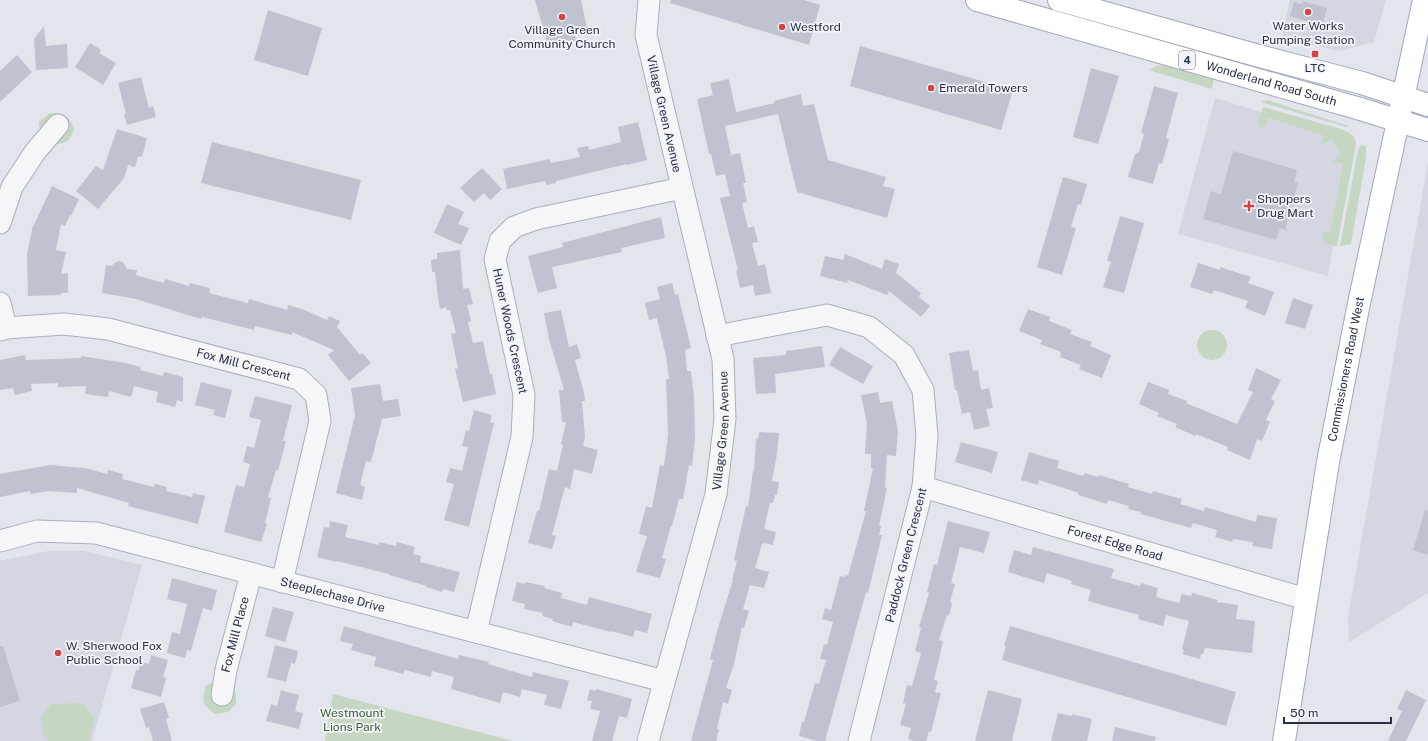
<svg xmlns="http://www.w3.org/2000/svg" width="1428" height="741" font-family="'Public Sans',sans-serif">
<rect width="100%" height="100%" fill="#e3e5ec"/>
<g fill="#d4d7e1">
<polygon points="1290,0 1386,0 1374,42 1338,51 1282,37"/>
<polygon points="1215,98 1350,139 1328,276 1178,234"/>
<polygon points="1428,162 1428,593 1349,642 1348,617"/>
<polygon points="48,551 85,551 142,565 92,741 0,741 0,561"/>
</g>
<g fill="#c5d6c3">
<polygon points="1164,65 1214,79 1212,89 1149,70 1156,66"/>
<polygon points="1268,100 1298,110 1349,126 1346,127 1261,102"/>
<path d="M1263,107L1341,129C1348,132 1356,135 1356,144L1337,246C1329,246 1323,242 1321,234L1323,232L1330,233L1343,164L1334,162L1333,161L1341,154L1331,139L1323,144H1321L1323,135L1268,118L1265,127L1261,128L1258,123Z"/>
<path d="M50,113C65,113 68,115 74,129C69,144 64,144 49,144L40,134L39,122Z"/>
<polygon points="1361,145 1366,146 1366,158 1351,244 1340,246 1358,150"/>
<circle cx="1212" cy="345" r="15"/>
<path d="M217,679L234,687L236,693V704L228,712L215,714C203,705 201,701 206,686Z"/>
<polygon points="333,694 513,741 325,741"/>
<polygon points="83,703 95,719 89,741 49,741 44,736 40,718 51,704"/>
</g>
<g fill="#bfc3cf">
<polygon points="535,0 581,0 587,28 573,30 577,42 549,49"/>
<polygon points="671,0 804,0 820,5 809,45 670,3"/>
<polygon points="1303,1 1327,8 1322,26 1290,16 1294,2 1302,4"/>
<polygon points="268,10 322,28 308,76 254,60"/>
<polygon points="44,26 46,46 67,44 68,68 36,70 34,39"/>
<polygon points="90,43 101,50 99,53 116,63 103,85 75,67"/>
<polygon points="860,46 1013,90 1001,130 850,86"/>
<polygon points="17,55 32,72 0,102 0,71"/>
<polygon points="1091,68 1119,76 1098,144 1073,137"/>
<polygon points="141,77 149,108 153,106 156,117 127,125 124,114 126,114 118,83"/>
<polygon points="729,79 736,112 775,103 774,101 801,94 803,106 814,104 828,160 886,177 883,186 895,189 887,218 797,192 778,114 725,126 731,155 740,153 746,183 743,183 747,202 742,203 748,228 754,226 758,242 752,243 758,266 765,264 771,293 755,296 753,285 740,288 736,270 738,270 720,198 730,196 725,174 716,176 711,154 709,154 697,99 713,95 710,83"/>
<polygon points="1154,86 1178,93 1166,138 1169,139 1162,164 1159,163 1153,184 1128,177 1135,154 1139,152 1144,134 1141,133"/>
<polygon points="638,122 647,160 627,165 627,164 556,181 556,183 546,185 545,181 507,189 503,169 550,159 551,163 580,157 577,148 588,146 589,150 621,142 618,127"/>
<polygon points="117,129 147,138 142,157 138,156 135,167 128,165 124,178 98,209 76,191 96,166 103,170"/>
<polygon points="212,142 361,180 351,220 201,183"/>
<polygon points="1233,151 1297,170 1294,182 1298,183 1285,230 1280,228 1276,240 1203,219 1211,191 1221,194"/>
<polygon points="482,168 502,189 490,200 484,193 474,202 460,188"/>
<polygon points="1063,177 1087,184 1081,205 1078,204 1071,227 1076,228 1062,275 1037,267"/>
<polygon points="52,186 79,199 71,216 70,215 65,226 61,224 56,250 66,252 61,274 68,273 68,293 61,293 61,295 28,296 27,254 33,225 34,225"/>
<polygon points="447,204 464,212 458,224 469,228 461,245 434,233"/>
<polygon points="1120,216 1144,223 1124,293 1103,287 1111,262 1107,261"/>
<polygon points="661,217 665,238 621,248 622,252 552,267 557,288 538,293 528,256 563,247 562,243"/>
<polygon points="460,250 463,289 469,288 473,304 467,305 471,321 468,322 473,343 483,341 490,374 492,374 496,394 463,402 455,369 458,368 451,334 456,333 450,310 447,310 446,307 440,309 438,298 435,272 432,272 431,260 437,259 437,253"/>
<polygon points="845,254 882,269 885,259 899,264 896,273 921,293 919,297 930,306 921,317 889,291 887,295 848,280 847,283 820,276 825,256 843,260"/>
<polygon points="118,261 123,262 127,269 137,270 136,275 164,283 165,279 189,286 190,283 210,288 209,293 248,303 249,299 287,310 288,305 302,309 327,320 329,316 340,321 337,327 360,355 362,353 371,363 349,381 328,355 334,350 292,332 292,335 255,326 254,330 202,317 201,319 136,299 102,293 106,265 111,266"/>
<polygon points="1198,263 1220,270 1220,267 1251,277 1248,283 1274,292 1265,316 1245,308 1248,301 1214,290 1212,294 1190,287"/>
<polygon points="672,283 675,295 678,294 691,348 685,350 687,371 691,371 694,397 695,438 692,466 689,465 683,499 679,499 672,526 671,526 662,558 666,559 660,578 636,572 647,536 639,534 646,506 652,508 660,465 664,466 668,435 666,379 669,379 666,356 657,318 649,320 645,303 660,299 657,287"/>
<polygon points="1293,298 1313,305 1305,329 1285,323"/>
<polygon points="1028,309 1050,317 1049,321 1072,330 1070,334 1092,342 1090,346 1111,355 1102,378 1079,369 1081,365 1060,357 1061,352 1040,344 1042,340 1019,331"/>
<polygon points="561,310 569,347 577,344 581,358 575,360 584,393 585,401 582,401 585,437 583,446 598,450 592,474 574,469 570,489 565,487 552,535 556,536 552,549 528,543 537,511 539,511 549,469 557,471 563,445 561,444 566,422 562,422 559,390 564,390 549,339 544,313"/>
<polygon points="822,346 825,367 775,374 776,393 756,394 753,358 786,355 786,351"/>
<polygon points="840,347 873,366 863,384 829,365"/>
<polygon points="969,350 973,371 978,370 981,390 989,388 993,408 986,409 990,426 974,430 970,412 962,414 957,390 955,390 949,353"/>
<polygon points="25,355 26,360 81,358 81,356 126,363 141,367 140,370 163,376 164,372 183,377 183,402 177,400 175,407 156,402 158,392 134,386 131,397 109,391 108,397 85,394 86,386 58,387 58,383 31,384 32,391 15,395 13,388 0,390 0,360"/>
<polygon points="1256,368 1281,380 1271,399 1275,401 1266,420 1270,422 1262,441 1257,439 1250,460 1227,450 1228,447 1196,434 1195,436 1175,427 1177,424 1157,416 1159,413 1139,404 1148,382 1169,390 1168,394 1187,401 1186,403 1237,424 1253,392 1248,390"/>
<polygon points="201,382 232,390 225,418 213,415 215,410 195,405"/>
<polygon points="380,384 383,401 398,399 401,416 382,419 371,462 366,461 360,485 365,487 362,500 336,493 355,415 351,388"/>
<polygon points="878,392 880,403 892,401 898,431 896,456 887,455 885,488 887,488 879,526 881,526 879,535 882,535 868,593 866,592 825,741 817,741 799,736 802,722 804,722 815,683 819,684 826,660 820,659 824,644 827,645 833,622 822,619 825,608 831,610 840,576 844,577 845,575 848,576 866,511 864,511 873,468 871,468 871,454 865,454 867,423 861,395"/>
<polygon points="255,396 292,405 283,441 286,441 278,471 276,470 268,497 271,498 265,523 267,524 261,542 224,532 236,485 244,487 250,464 243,462 247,446 254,448 261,420 249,417"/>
<polygon points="474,410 492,415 490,422 494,423 469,527 444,520 454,484 446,482 450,468 462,471 468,447 462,446 466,430 469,431"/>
<polygon points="759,432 779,433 777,454 772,481 779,482 777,495 775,495 773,503 770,503 764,529 776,532 773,545 764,543 763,544 762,544 755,568 769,572 764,588 750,585 743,609 749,611 744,628 742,627 734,664 726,688 732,690 728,704 723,702 717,729 719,729 716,741 691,741 713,660 710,659 717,631 733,580 732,580 737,561 734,560 746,506 748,507 753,471 754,471 756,439 758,439"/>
<polygon points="961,442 998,452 992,473 955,462"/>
<polygon points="1029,452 1059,461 1057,468 1083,476 1085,473 1098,477 1099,475 1129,484 1128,487 1152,494 1153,491 1167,495 1182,499 1180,504 1204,511 1205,507 1256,522 1257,515 1277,518 1272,549 1252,546 1253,542 1233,539 1232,542 1215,537 1217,530 1193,523 1191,528 1148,516 1140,514 1141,512 1128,509 1129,506 1108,500 1107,504 1078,495 1079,493 1039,480 1038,485 1021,480"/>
<polygon points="50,465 85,468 107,474 108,470 123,474 122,479 154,487 155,484 167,487 166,491 192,497 193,493 205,496 198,524 128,506 129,503 77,488 77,493 49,491 31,494 30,491 0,497 0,474"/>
<polygon points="1425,510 1428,511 1428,555 1413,550"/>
<polygon points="330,521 348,525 345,537 379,545 379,542 396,546 397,542 415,547 413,554 421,556 420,562 460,572 454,592 443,589 442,592 426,587 427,586 389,575 389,574 337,561 336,562 317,557 324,527 329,528"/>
<polygon points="948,521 990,532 984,553 960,547 951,583 955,584 950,602 952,603 949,616 947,615 939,640 943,641 934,680 938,681 935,692 941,693 931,732 929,731 926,741 914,741 908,739 911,728 900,725 906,704 903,703 907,685 912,686 921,653 915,651 921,628 919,627 929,593 927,592 934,564 937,565"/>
<polygon points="1033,547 1114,569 1111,578 1140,586 1141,583 1158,588 1156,597 1179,603 1182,594 1191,596 1192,593 1218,600 1217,602 1238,605 1236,619 1255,621 1252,653 1205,648 1203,654 1201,654 1200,659 1182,654 1184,650 1182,649 1189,621 1166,615 1163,626 1138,619 1139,615 1088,601 1091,590 1071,584 1072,581 1047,573 1044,583 1008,572 1014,550 1031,555"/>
<polygon points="172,578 217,590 212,611 203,608 191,651 187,650 185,658 167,653 172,632 180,634 187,604 167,599"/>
<polygon points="517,582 525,584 525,582 545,586 544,588 562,593 561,598 587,605 589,597 652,614 647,633 635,630 633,637 611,631 611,632 573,622 572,627 552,621 553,619 542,616 543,613 524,609 525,604 512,601"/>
<polygon points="273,607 294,612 285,642 265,636"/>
<polygon points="344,626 458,659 459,655 489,662 488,664 532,677 533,672 569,681 561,709 544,705 547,695 522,689 520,697 503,692 500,703 451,689 454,677 432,671 431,677 405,670 403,674 374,666 376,657 351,650 353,644 340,641"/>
<polygon points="1010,626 1236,692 1226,726 1002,660 1006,646 1004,646"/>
<polygon points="275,645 298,651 295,664 291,663 286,682 267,677"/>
<polygon points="0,646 3,646 20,701 0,707"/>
<polygon points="151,655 168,660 163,677 166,678 161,697 131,688 136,670 138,671 141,662 149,664"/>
<polygon points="590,689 595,691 596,689 632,699 627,718 619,716 612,741 592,741 600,711 590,709 592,701 587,700"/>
<polygon points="281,690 299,695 295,711 303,713 299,729 266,721 271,704 277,706"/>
<polygon points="988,690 1022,699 1012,741 975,741"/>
<polygon points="1406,690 1426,700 1406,741 1388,741 1402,711 1397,709"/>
<polygon points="164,702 169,718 166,719 172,741 153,741 149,727 146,728 140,709"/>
<polygon points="1058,713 1072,716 1072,714 1092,719 1087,741 1051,741"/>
<polygon points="1115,727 1156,737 1155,741 1112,741"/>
</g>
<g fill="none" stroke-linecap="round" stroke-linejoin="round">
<defs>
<g id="minor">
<polyline points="0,223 12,187 35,152 58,125"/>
<polyline points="0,303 6,328"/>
<path id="s1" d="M0,330L6,328L64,324L108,329L299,379L316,395L320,421L282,582"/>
<polyline points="717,336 827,315 869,327 904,355 923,390 927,436 923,487 859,741"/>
<path id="s2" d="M923,487L1306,599"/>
<path id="s3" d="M0,541L37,531L96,533L664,681"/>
<polyline points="476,632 522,437 524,395 495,259 500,241 514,227 536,219 682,188"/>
<path id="s4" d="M222,695L226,670L251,574"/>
<path id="s5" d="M648,741L716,494L725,419L723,359L646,35L649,0"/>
</g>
<g id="major">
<path id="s6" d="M977,0L1357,108L1428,130"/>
<polyline points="1059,0 1259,56 1362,83 1428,105"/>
<path id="s7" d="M1284,741L1328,462L1358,308L1424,0"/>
</g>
</defs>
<use href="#minor" stroke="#abafba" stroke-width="23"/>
<use href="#major" stroke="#a1a7b8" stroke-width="24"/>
<use href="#minor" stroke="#f6f6f9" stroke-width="21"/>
<use href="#major" stroke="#fff" stroke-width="22"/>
</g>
<g fill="#d64245" stroke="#f3f4f9" stroke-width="1.5">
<circle cx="1308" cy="12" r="4"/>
<circle cx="562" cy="17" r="4"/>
<circle cx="782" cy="27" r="4"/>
<rect x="1311" y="50" width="8" height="8" rx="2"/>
<circle cx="931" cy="88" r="4"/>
<path d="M1247 200h4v4h4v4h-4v4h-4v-4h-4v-4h4z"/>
<circle cx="58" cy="653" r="4"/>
</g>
<g text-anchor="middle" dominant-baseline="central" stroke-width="3.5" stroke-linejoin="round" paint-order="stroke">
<rect fill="#f3f4f9" stroke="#666b7b" stroke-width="1" x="1179" y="51" width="16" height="18" rx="3"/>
<g font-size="11" font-weight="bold" fill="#293045">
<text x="1187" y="60">4</text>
</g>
<g font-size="12" fill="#293045" stroke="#f3f4f9" text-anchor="start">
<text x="1308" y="26" text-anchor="middle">Water Works<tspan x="1308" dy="14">Pumping Station</tspan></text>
<text x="790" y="27">Westford</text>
<text x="562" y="30" text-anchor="middle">Village Green<tspan x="562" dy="14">Community Church</tspan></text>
<text x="1315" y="68" text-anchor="middle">LTC</text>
<text x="939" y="88">Emerald Towers</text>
<text x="1257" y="199">Shoppers<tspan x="1257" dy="14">Drug Mart</tspan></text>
<text x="66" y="646">W. Sherwood Fox<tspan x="66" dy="14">Public School</tspan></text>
</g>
<g font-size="12" fill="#293045" stroke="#f3f4f9">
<text stroke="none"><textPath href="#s6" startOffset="306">Wonderland Road South</textPath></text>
<text transform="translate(664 114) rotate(77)">Village Green Avenue</text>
<text transform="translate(510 331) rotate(78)">Huner Woods Crescent</text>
<text stroke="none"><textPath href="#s1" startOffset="249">Fox Mill Crescent</textPath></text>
<text stroke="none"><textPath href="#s7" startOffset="377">Commissioners Road West</textPath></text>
<text stroke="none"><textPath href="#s5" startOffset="320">Village Green Avenue</textPath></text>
<text stroke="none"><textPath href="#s2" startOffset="200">Forest Edge Road</textPath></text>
<text transform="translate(906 555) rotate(-76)">Paddock Green Crescent</text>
<text stroke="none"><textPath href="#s3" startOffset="342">Steeplechase Drive</textPath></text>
<text stroke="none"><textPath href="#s4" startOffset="62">Fox Mill Place</textPath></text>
</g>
<g font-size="12" fill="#386136" stroke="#f3f4f9">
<text x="352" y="713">Westmount<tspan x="352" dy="14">Lions Park</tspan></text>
</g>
</g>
<path d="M1284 717v6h107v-6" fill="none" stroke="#293045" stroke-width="2"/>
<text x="1290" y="717" font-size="12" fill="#293045" stroke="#f3f4f9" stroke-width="3" paint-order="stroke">50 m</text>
</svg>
